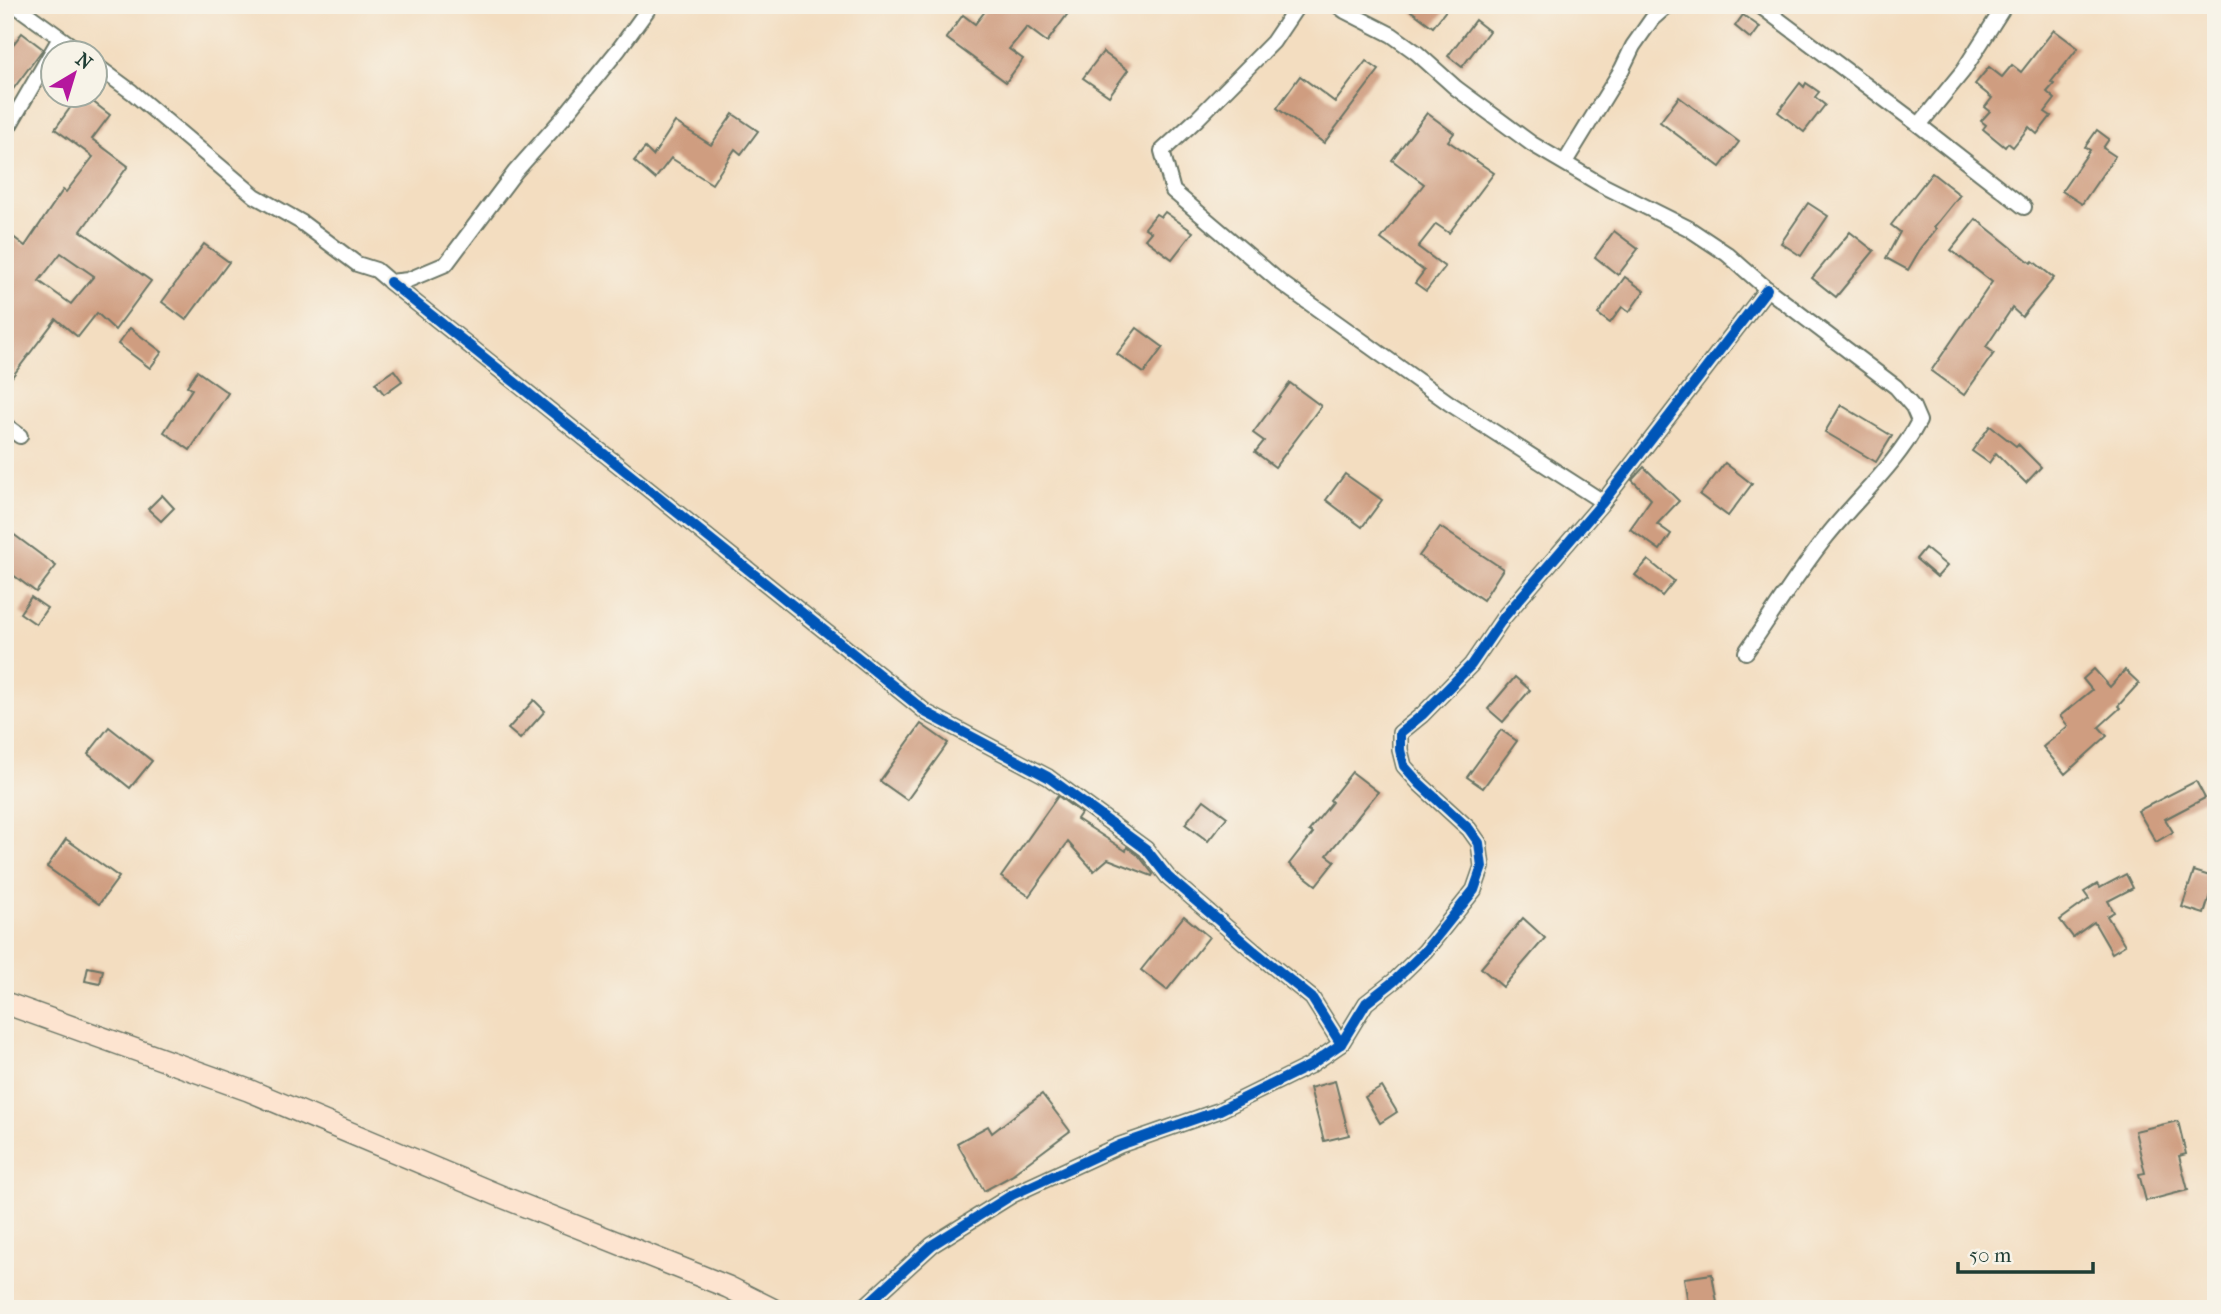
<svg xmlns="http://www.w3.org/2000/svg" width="2221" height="1314" font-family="'IM FELL French Canon',serif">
<rect width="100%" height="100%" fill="#f7f3e8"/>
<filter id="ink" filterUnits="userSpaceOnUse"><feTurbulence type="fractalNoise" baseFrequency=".0143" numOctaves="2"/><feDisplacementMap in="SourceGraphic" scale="14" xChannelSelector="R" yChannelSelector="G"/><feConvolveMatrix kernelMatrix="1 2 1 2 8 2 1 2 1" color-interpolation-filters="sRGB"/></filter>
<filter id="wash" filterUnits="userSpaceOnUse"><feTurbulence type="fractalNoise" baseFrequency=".00686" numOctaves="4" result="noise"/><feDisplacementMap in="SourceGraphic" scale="28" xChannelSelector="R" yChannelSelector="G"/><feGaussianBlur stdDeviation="1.57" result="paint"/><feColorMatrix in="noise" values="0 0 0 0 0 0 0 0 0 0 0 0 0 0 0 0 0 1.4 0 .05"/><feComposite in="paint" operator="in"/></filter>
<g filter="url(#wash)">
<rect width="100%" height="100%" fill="#f3ddc0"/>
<g id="blocks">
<g fill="#cf9d80" fill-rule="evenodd">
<polygon points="990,5 1059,5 1069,12 1047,42 1027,27 1009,49 1023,59 1006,82 946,38 963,15 975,24"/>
<polygon points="1403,5 1450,5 1433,27"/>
<polygon points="1743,15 1760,27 1751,39 1735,26"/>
<polygon points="1475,20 1489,31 1462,67 1448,56"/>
<polygon points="2054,30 2078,48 2051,82 2054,84 2047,92 2055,99 2045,112 2051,116 2037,134 2029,127 2013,147 2008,143 2005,147 1983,129 1986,125 1981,121 1990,111 1985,107 1992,98 1975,84 1989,67 2002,77 2012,65 2021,72"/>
<polygon points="22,33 43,49 5,100 5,41 12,46"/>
<polygon points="1103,52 1128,70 1109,96 1083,78"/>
<polygon points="1366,61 1379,70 1324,143 1277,108 1300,76 1335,102"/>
<polygon points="1800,83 1804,87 1806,83 1819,92 1815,97 1825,105 1804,132 1778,112"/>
<path d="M80,94H83L110,115L92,139L128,166L81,231L151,281L115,330L97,313L78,337L56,319L5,386V246L12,236L25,246L63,190L66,192L93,157L55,129ZM61,253L94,276L71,304L39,281Z"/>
<polygon points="1679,97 1739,142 1720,167 1660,122"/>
<polygon points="1427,113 1454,133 1448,141 1494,173 1449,233 1436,224 1418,247 1445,267 1426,291 1415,283 1424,271 1381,239 1424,184 1392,160"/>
<polygon points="733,114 758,131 741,154 735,149 712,184 671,158 655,179 634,161 645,148 653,156 675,122 711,145"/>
<polygon points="2097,130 2109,139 2103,148 2115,156 2082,204 2062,191 2090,150 2085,147"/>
<polygon points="1932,173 1960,195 1934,227 1936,229 1919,251 1908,270 1886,258 1900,232 1891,225"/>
<polygon points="1808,203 1828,216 1801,256 1781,243"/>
<polygon points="1165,212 1193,232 1172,259 1145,239 1151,232 1145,228 1156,214 1161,217"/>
<polygon points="1976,219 2031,263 2033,261 2054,278 2022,317 2012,308 1986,347 1994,353 1964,395 1931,371 1992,282 1951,250"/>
<polygon points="1614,231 1638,249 1618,275 1595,257"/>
<polygon points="1850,232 1874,251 1836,297 1812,278"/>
<polygon points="204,244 229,262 186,320 162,302"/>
<polygon points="1625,277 1644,291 1629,312 1622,307 1610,323 1598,314"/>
<polygon points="130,328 162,352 150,368 118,344"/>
<polygon points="1137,328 1163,347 1144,373 1117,354"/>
<polygon points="394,370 402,381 384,394 375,383"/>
<polygon points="197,371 228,393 190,450 164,432 192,389 187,386"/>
<polygon points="1290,383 1321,406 1275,467 1255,452 1264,441 1253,433"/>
<polygon points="1841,405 1892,436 1876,462 1825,432"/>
<polygon points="1990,426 2016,446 2018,444 2041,467 2026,483 1996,453 1989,463 1972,451"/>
<polygon points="1725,463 1752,484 1728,516 1700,495"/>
<polygon points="1644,467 1679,501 1657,524 1671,534 1660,550 1630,529 1651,499 1632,480"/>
<polygon points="1345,474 1382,500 1362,527 1326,500"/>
<polygon points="162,495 174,508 161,521 148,509"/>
<polygon points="1440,527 1503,569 1483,600 1419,556"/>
<polygon points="5,528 56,566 36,592 5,569"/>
<polygon points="1925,548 1947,566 1937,577 1916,559"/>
<polygon points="1648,560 1674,581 1662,596 1635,575"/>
<polygon points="31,597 47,608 36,624 20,613"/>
<polygon points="2094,669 2110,687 2125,670 2139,683 2118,706 2120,708 2099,727 2107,736 2065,774 2043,747 2068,726 2060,716 2092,690 2083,679"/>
<polygon points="1515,677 1530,690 1503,722 1488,709"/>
<polygon points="534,700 545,711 520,739 508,729"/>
<polygon points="921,724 948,743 907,800 880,781"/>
<polygon points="109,727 152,761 130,788 88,754"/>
<polygon points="1501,730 1517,741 1483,788 1467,777"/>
<polygon points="1352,772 1378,792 1327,855 1335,861 1316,885 1289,864 1313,833 1309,831 1332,802 1330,800"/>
<polygon points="2196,781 2205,798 2165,819 2173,832 2156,842 2138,811"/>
<polygon points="1058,796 1081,813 1077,819 1126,851 1127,847 1139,856 1153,874 1152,876 1108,859 1094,871 1068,842 1029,896 1001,877"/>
<polygon points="1204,800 1227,817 1208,841 1185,824"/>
<polygon points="66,839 119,877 99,904 47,867"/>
<polygon points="2194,871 2216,878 2216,893 2211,891 2204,914 2182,907"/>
<polygon points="2126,874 2133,888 2108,901 2114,912 2107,916 2125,945 2112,953 2094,922 2073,937 2060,920 2089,899 2084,892 2097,884 2100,888"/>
<polygon points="1184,916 1209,937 1167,990 1141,970"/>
<polygon points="1523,918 1545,938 1503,987 1481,968"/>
<polygon points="88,967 103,970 100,984 85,981"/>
<polygon points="1335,1081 1349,1135 1324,1141 1310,1088"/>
<polygon points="1382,1087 1397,1112 1380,1123 1365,1097"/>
<polygon points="1042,1094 1070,1131 1014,1173 1015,1174 984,1191 957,1143 988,1126 992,1133"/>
<polygon points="2178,1121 2186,1154 2179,1156 2188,1190 2146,1201 2139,1174 2145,1173 2135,1131"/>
<polygon points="1712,1274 1718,1309 1689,1309 1684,1278"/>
</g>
</g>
</g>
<g filter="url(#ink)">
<use href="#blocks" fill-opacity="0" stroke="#697565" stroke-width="2"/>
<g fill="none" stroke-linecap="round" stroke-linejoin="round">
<defs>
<g id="street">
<polyline points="15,5 80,52"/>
<polyline points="1298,5 1273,42 1197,119 1162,151 1173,191 1280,282 1449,403 1603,502"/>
<path d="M1337,5L1345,11L1392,35L1417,53L1456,88L1532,144L1600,184L1688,228L1727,254L1767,289L1896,387L1913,407L1919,421C1896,465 1858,497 1827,536C1798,572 1773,613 1746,652"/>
<polyline points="1759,5 1919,125 2024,207"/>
<polyline points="94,64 132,92 255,196 301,222 357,264 376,270 390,282 408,280 446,264 515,172 562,119 619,49 651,5"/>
<polyline points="1919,125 1963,71 2005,5"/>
<polyline points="5,133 60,38"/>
<polyline points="1565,162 1622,69 1633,46 1652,19 1668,5"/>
<polyline points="390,282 927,713 1048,777 1146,849 1168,877 1254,951 1312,998 1341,1044"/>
<polyline points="5,425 20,436"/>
<polyline points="862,1309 932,1245 1012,1195 1120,1145 1218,1111 1309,1066 1341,1044 1366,1003 1394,981 1425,951 1474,890 1482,867 1479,843 1469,829 1420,784 1404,766 1400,750 1400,733 1422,715 1471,665 1504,617 1603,502 1767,289"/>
</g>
<polyline id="secondary" points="5,1003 248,1090 505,1198 728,1287 772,1309"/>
</defs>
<use href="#street" stroke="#697565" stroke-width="18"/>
<use href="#secondary" stroke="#697565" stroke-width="24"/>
<use href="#street" stroke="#fff" stroke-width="14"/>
<use href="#secondary" stroke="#fde4d0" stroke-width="21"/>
<defs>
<g id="cycleway">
<polyline points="390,282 927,713 1048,777 1146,849 1168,877 1254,951 1312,998 1341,1044"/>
<polyline points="862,1309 932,1245 1012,1195 1120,1145 1218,1111 1309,1066 1341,1044 1366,1003 1394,981 1425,951 1474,890 1482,867 1479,843 1469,829 1420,784 1404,766 1400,750 1400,733 1422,715 1471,665 1504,617 1603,502 1767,289"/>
</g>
</defs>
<use href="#cycleway" stroke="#f7f3e8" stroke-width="15"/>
<use href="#cycleway" stroke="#0057b8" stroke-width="10"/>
</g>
</g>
<rect width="2221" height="1314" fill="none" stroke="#f7f3e8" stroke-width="28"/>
<g transform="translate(74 74) rotate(38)"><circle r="33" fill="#f7f3e8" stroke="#a1aaa0" stroke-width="2"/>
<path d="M0-5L12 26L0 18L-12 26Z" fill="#b5179e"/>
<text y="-10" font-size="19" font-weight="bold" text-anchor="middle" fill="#1f3d34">N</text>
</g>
<path d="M1958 1262v10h135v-10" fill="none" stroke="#1f3d34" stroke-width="3.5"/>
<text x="1969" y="1262" font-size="21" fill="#1f3d34" stroke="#f7f3e8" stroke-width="5" paint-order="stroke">50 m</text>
</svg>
